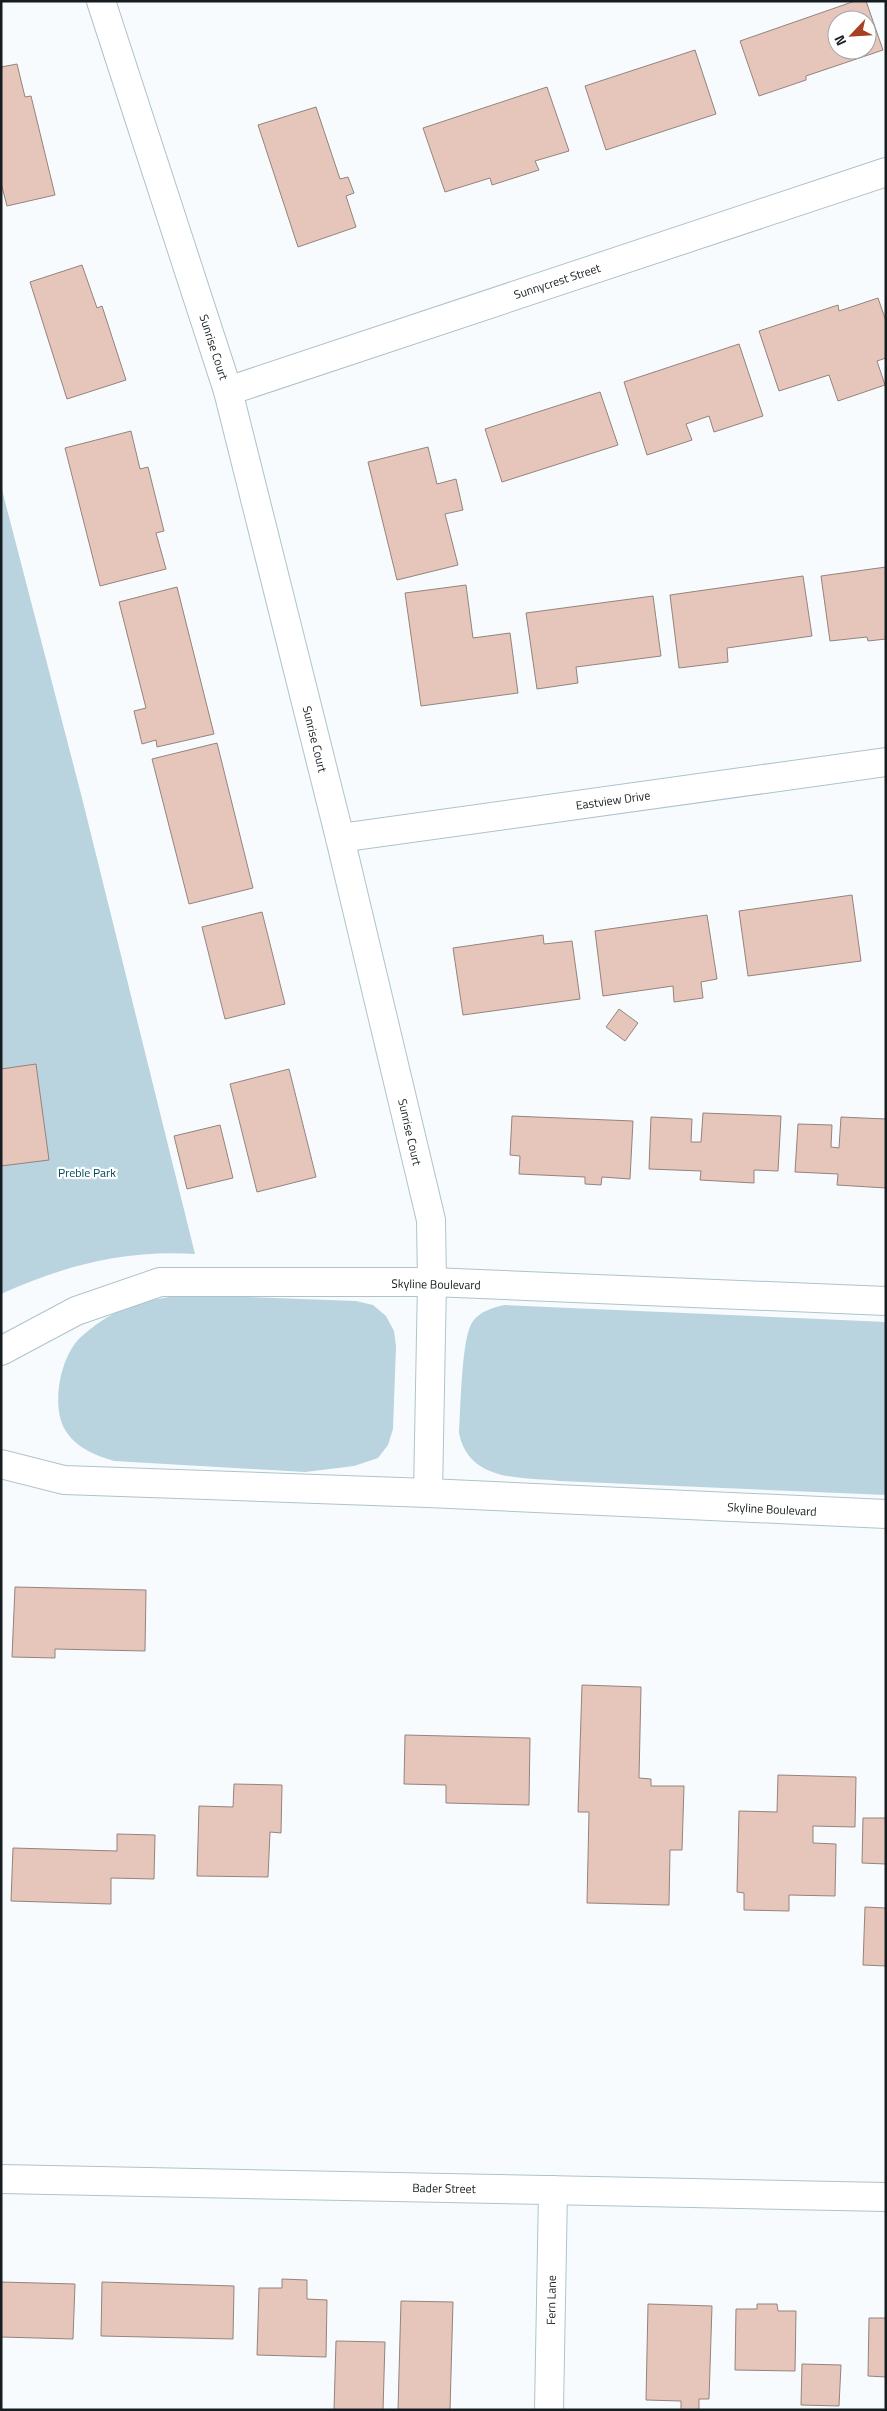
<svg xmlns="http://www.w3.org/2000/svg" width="887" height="2411" font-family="'Titillium Web',sans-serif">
<rect width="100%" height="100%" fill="#f7fbfd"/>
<g fill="#b9d4df">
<path d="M1,486L82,798L195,1254C124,1250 66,1265 1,1294Z"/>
<path d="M191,1295L356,1301L373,1305L386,1316L394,1331L396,1346L393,1429L388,1445L378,1458L354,1466L305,1472L114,1461C95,1455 75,1448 64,1428C51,1403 61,1354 82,1336C116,1306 148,1298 191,1295Z"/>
<path d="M504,1305L886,1322V1495L560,1481C520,1477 469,1482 459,1433C461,1410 461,1337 473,1321C481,1311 492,1308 504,1305Z"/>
</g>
<g fill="#e6c5bb" stroke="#95837d" fill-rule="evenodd">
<path d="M855,1H866L883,50L806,76V80L759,96L740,41ZM837,20H867V50H837Z"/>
<polygon points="695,50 716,114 606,150 585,86"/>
<polygon points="17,64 25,97 31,96 55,195 7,206 1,183 1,67"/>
<polygon points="547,87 569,151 535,161 539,170 492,185 490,178 445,192 423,128"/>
<polygon points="316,107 340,179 348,177 354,193 346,196 356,227 298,247 258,125"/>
<polygon points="82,265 97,308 102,306 126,380 67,399 30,282"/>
<polygon points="878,298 886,321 886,358 877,361 885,385 838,401 829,375 779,391 759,331 838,305 839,311"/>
<polygon points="739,344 763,416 714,432 709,416 686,424 692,440 647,455 624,382"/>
<polygon points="600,392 618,445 502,482 485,429"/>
<polygon points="131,431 140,469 148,467 164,531 156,533 166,569 100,586 65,448"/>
<polygon points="428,447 437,484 456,479 463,510 445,514 458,565 397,580 368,462"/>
<polygon points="886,567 886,639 868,641 867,637 830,641 821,576"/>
<polygon points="803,576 812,636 727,648 728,662 679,668 670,595"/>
<polygon points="466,585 473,638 510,633 518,693 421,706 405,593"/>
<polygon points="177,587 214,734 157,747 156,740 142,744 134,711 146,708 119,602"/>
<polygon points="653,596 661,656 576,667 578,683 537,689 526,613"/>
<polygon points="217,743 253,888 189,904 152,759"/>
<polygon points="852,895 861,961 748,976 739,911"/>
<polygon points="262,912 285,1004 225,1019 202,927"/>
<polygon points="707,915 717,979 701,982 703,998 674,1002 673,986 603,996 595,931"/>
<polygon points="543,935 544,944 572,941 580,999 463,1015 453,948"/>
<polygon points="619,1009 638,1023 625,1041 606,1027"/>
<polygon points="36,1064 49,1160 1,1166 1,1069"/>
<polygon points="289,1069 316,1177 257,1192 230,1084"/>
<polygon points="703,1113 781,1116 778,1171 754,1170 754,1183 700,1180 701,1171 649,1169 651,1117 692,1119 691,1142 701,1142"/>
<polygon points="512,1116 633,1121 630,1179 602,1177 601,1185 585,1184 585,1177 519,1174 520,1156 510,1155"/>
<polygon points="841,1117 886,1119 886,1188 837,1185 838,1174 795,1172 798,1124 832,1125 831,1147 839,1148"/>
<polygon points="220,1125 233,1178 187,1189 174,1136"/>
<polygon points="15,1587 146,1590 145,1651 55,1649 55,1658 12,1657"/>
<polygon points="582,1685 641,1687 639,1778 651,1779 651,1786 684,1786 682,1850 670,1850 669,1905 587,1903 589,1812 578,1812"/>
<polygon points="405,1735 530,1738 529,1805 446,1803 446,1785 404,1784"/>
<polygon points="778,1775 856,1777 855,1827 813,1826 813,1843 836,1844 835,1896 789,1895 789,1911 744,1910 744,1893 737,1892 739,1811 777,1812"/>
<polygon points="234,1784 282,1785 281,1833 270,1832 268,1877 197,1876 199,1806 233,1807"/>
<polygon points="863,1818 886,1818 886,1864 862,1863"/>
<polygon points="117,1834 155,1835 154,1879 111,1878 111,1904 11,1901 13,1848 117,1851"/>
<polygon points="865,1907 886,1908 886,1966 863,1965"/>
<polygon points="282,2279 307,2280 307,2299 327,2300 326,2357 257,2355 259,2288 282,2288"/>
<polygon points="1,2282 75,2284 73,2339 1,2337"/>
<polygon points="102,2282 234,2286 233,2339 101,2336"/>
<polygon points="401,2301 453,2302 450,2410 398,2410"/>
<polygon points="648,2304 712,2306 709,2399 699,2399 699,2410 681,2410 681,2401 646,2400"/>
<polygon points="757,2304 777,2304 778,2311 796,2311 795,2371 735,2370 736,2309 757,2309"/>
<polygon points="869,2318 886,2318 886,2377 868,2376"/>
<polygon points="336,2341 385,2342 383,2410 334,2410"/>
<polygon points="802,2364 841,2365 839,2406 801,2405"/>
</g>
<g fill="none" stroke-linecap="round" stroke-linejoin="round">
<defs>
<g id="minor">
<polyline points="101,1 228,391 340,838 431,1220 432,1282 428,1493"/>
<polyline points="228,391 886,172"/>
<polyline points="340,838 886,762"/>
<polyline points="1,1351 76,1311 160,1282 432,1282 886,1301"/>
<polyline points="1,1464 64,1480 428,1493 886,1514"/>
<polyline points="1,2179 886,2197"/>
<polyline points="549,2410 553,2190"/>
</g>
</defs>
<use href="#minor" stroke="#afc3cb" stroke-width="30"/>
<use href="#minor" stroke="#fff" stroke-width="28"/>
</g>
<g text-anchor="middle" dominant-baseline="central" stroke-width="4.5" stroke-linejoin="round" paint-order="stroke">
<g font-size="12" fill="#161d20" stroke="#fff">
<text transform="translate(557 281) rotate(-18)">Sunnycrest Street</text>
<text transform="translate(214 347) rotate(72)">Sunrise Court</text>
<text transform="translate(315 739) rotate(76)">Sunrise Court</text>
<text transform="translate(613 800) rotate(-8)">Eastview Drive</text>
<text transform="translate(410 1132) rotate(77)">Sunrise Court</text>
<text transform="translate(436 1284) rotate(1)">Skyline Boulevard</text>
<text transform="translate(772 1509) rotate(3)">Skyline Boulevard</text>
<text transform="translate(444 2188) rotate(1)">Bader Street</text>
<text transform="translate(551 2300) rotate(-89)">Fern Lane</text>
</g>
<g font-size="12" fill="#00485c" stroke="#fff">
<text x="87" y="1172">Preble Park</text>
</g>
</g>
<rect width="887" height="2411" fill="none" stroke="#161d20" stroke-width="5"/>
<g transform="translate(852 35) rotate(245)"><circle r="24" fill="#ffffff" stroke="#a2a5a6"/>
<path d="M0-4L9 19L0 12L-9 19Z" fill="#a73f20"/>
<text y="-8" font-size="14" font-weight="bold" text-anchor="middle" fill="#161d20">N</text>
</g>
</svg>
